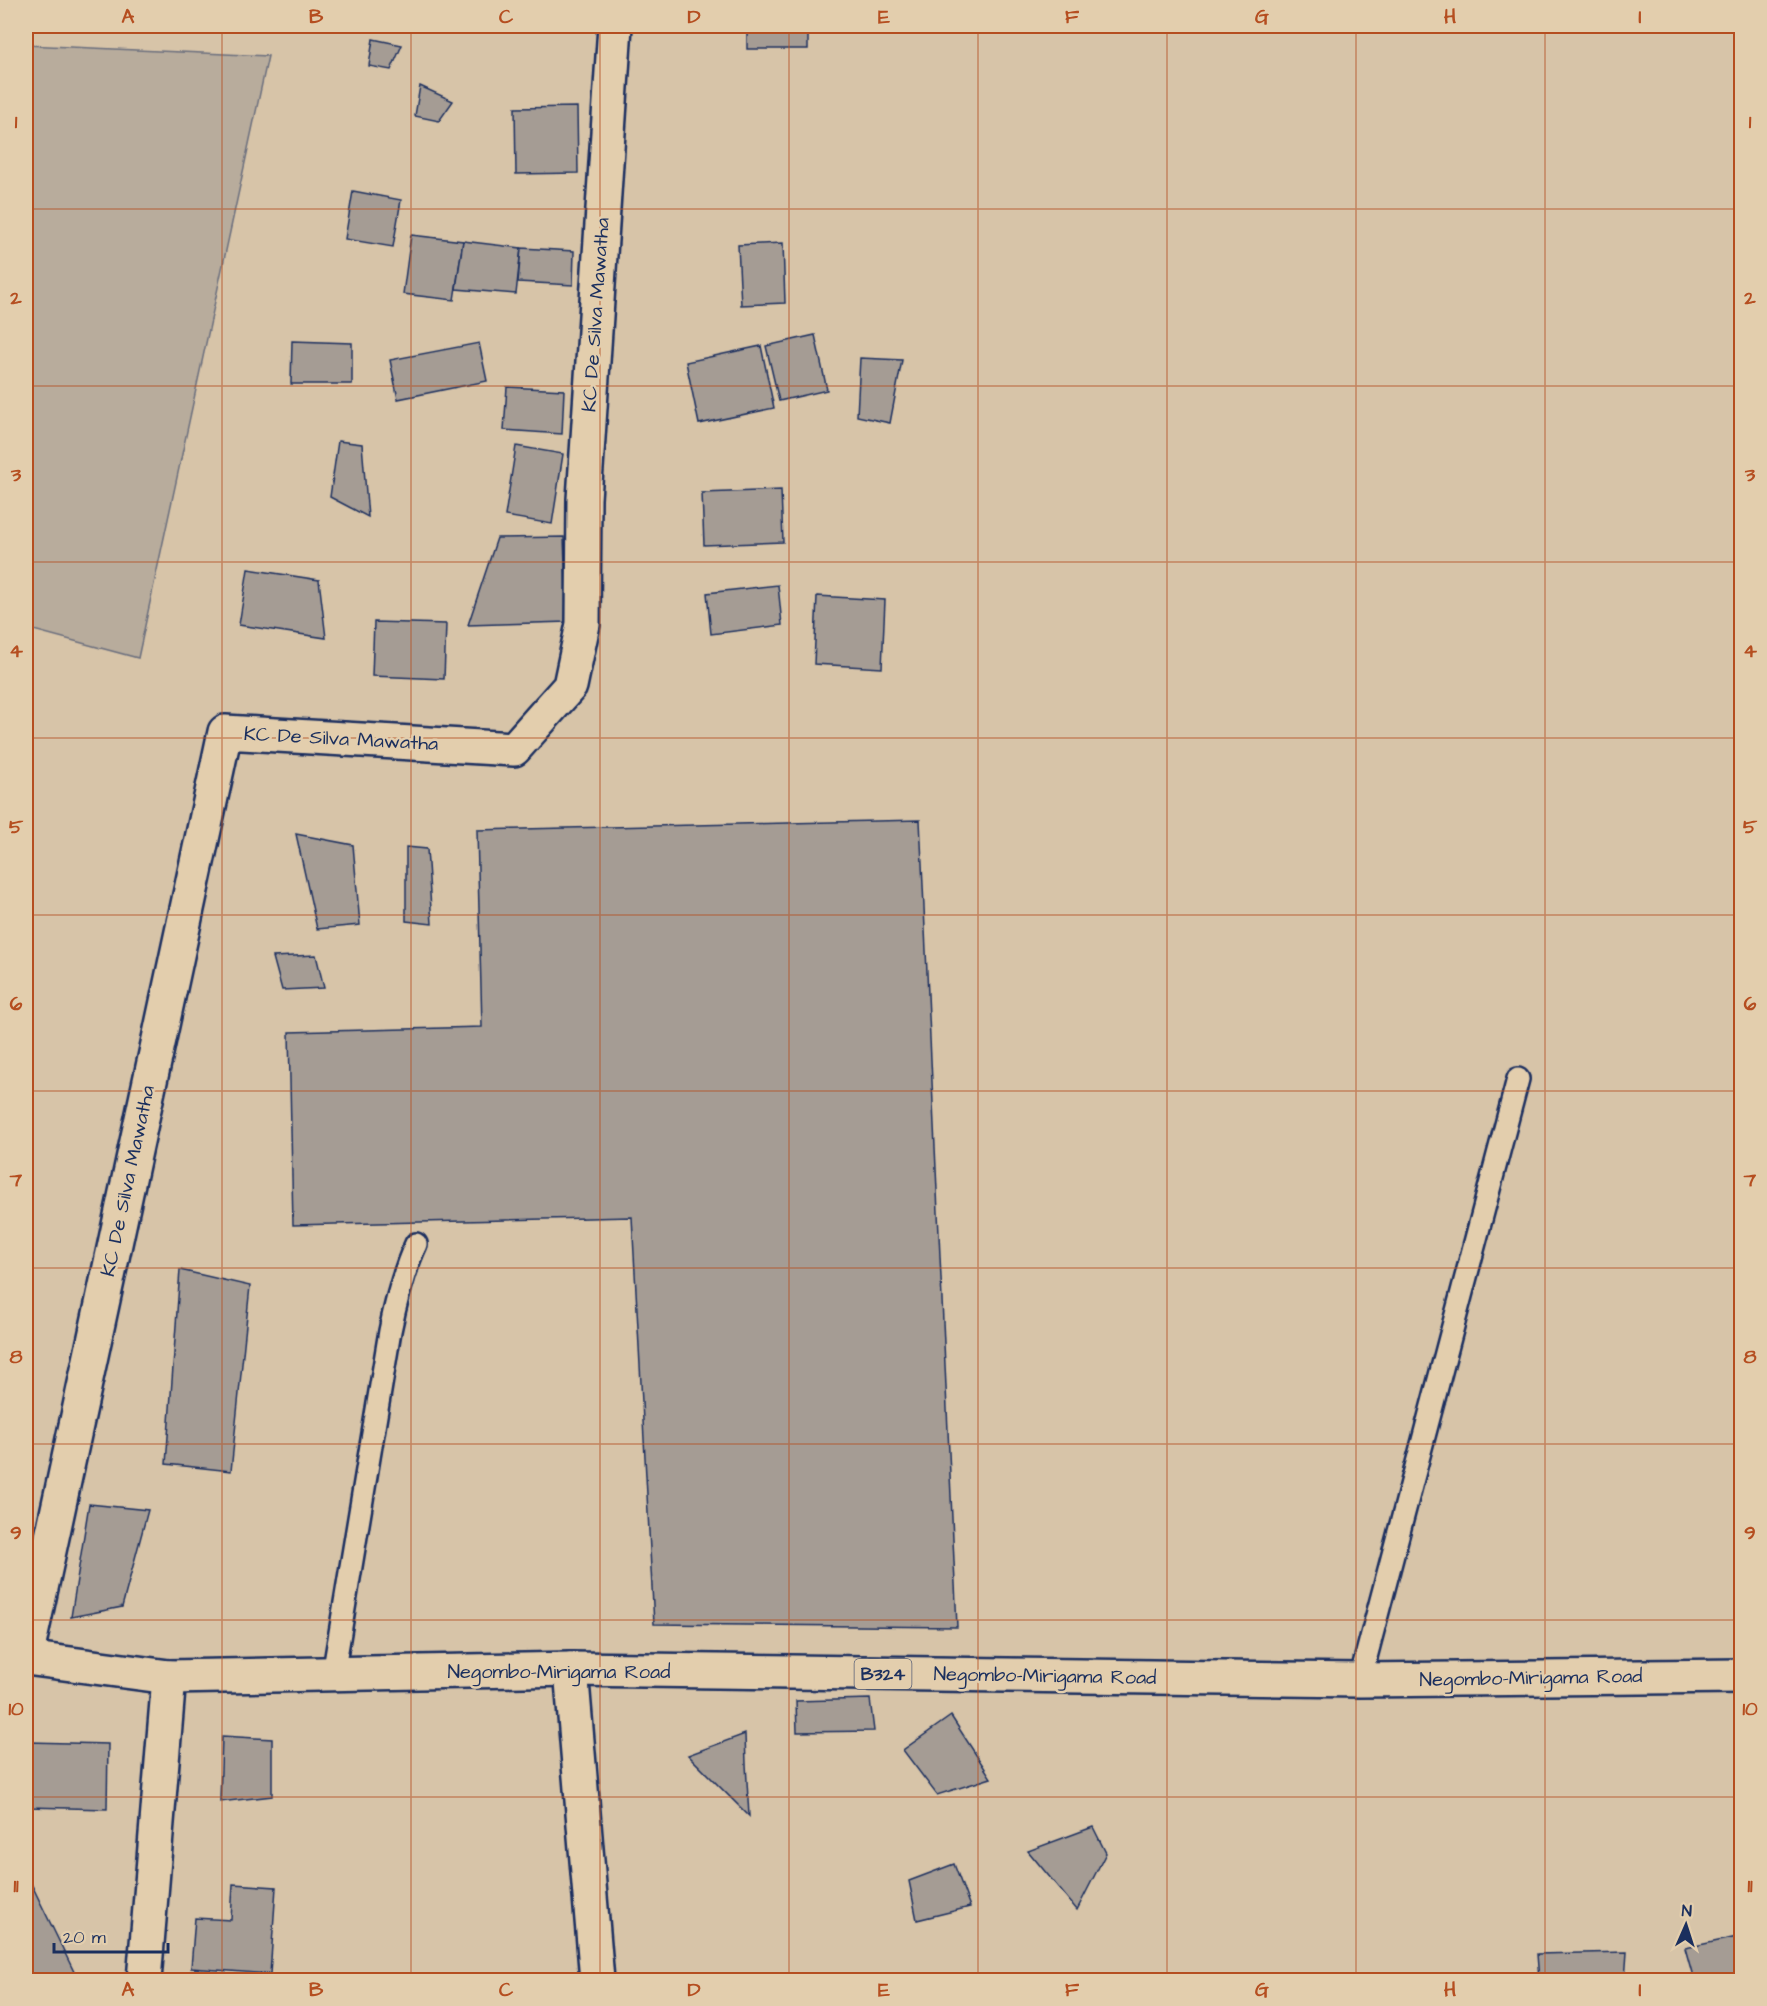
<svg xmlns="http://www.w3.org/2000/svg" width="1767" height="2006" font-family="'Architects Daughter',sans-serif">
<rect width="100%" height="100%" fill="#d7c4a8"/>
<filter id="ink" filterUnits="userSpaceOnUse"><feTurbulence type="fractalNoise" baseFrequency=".0167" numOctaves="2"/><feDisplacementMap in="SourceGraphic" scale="12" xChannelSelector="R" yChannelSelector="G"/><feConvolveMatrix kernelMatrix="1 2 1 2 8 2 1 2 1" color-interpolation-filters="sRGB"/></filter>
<g filter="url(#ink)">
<polygon fill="#b8ac9c" stroke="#6a6e7d" stroke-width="1.5" points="26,45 268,56 138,658 26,628"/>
<g fill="#a59c94" stroke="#1b2f5e" stroke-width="1.5">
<polygon points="485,26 514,26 485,29"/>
<rect x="747" y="26" width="61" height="23"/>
<polygon points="373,39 402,45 391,70 369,66"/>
<polygon points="420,86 453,101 439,121 415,116"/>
<polygon points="577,107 578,173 516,174 515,108"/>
<polygon points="353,191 401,200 393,247 345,239"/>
<polygon points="411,235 463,241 454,300 403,294"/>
<polygon points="463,241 521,248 516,294 456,289"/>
<polygon points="783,243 785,303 741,305 738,245"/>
<polygon points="521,248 574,251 573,285 518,282"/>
<polygon points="815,335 827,390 779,401 766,346"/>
<polygon points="292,341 352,343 352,384 291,384"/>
<polygon points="479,343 487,381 398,399 390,360"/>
<polygon points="761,346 774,408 699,424 686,362"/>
<polygon points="860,358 902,360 890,423 857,416"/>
<polygon points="507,387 564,390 562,434 504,430"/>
<polygon points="338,441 362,444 368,517 330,497"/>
<polygon points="516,446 563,454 552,524 505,516"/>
<polygon points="781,490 783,542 704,545 702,493"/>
<polygon points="564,537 567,622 468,625 497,538"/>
<polygon points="248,569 319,580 326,638 239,625"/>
<polygon points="778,585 782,625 711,634 707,593"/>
<polygon points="817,596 885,600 882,668 814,664"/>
<polygon points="374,622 446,624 444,679 372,676"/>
<polygon points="920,820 957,1627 654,1624 632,1217 293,1225 289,1032 482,1027 477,830"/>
<polygon points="296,834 353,845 360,925 317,929"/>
<polygon points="406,847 427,849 432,924 406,921"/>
<polygon points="316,955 324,988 282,990 273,957"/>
<polygon points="180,1270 250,1286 231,1471 166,1464"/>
<polygon points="89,1504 148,1510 122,1607 71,1617"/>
<polygon points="870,1699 874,1731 797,1732 796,1701"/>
<polygon points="951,1716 991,1778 937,1795 903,1750"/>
<polygon points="745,1734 746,1764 749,1816 688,1755"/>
<polygon points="222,1736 272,1739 272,1796 220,1802"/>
<polygon points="29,1742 108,1744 107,1809 28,1807"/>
<polygon points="1093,1827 1106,1853 1077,1910 1028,1851"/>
<polygon points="954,1864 970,1907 917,1920 909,1881"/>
<polygon points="26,1873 78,1980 26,1973"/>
<polygon points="233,1884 276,1887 270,1974 191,1968 195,1918 231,1920"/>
<polygon points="1742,1936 1742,1980 1694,1980 1685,1948"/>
<polygon points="1627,1952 1625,1980 1539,1980 1537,1954"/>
</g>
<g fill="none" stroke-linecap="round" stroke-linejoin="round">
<defs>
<g id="lane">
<path d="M333,1675L390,1331C396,1301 403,1272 416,1244"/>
<polyline points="1360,1680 1518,1079"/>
</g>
<g id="street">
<polyline points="26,1658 225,732 514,749 570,686 583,624 584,499 615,26"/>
<polyline points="571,1669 597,1980"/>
<polyline points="144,1980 169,1677"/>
</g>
<polyline id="primary" points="26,1658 169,1677 571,1669 1360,1680 1742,1676"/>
</defs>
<use href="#lane" stroke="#1b2f5e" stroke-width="26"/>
<use href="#street" stroke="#1b2f5e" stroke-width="38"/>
<use href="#primary" stroke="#1b2f5e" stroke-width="38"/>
<use href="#lane" stroke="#e3cead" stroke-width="21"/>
<use href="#street" stroke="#e3cead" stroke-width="33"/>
<use href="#primary" stroke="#e3cead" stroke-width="33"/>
</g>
</g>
<path fill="none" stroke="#b54e20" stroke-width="1.5" stroke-opacity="0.55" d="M222,26V1980M411,26V1980M600,26V1980M789,26V1980M978,26V1980M1167,26V1980M1356,26V1980M1545,26V1980M26,209H1742M26,386H1742M26,562H1742M26,738H1742M26,915H1742M26,1091H1742M26,1268H1742M26,1444H1742M26,1620H1742M26,1797H1742"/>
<g text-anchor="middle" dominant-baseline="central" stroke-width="5" stroke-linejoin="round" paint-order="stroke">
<rect fill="#e3cead" stroke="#575f76" stroke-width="1.5" x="854.5" y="1659" width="57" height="30" rx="4.5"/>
<g font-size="18" font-weight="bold" fill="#1b2f5e">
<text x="883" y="1674">B324</text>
</g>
<g font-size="20" fill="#1b2f5e" stroke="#e3cead">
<text transform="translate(596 315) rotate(-86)">KC De Silva Mawatha</text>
<text transform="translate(341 739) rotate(3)">KC De Silva Mawatha</text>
<text transform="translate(128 1181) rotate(-78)">KC De Silva Mawatha</text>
<text x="559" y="1672">Negombo-Mirigama Road</text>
<text transform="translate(1045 1676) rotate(1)">Negombo-Mirigama Road</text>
<text transform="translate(1531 1678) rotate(-1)">Negombo-Mirigama Road</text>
</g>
</g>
<rect width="1767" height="2006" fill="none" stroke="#e3cead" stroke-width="66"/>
<g transform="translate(1686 1925) rotate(3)" stroke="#e3cead" stroke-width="4.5" paint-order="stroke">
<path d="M0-4.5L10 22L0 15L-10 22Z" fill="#1b2f5e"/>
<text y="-9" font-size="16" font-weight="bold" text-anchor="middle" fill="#1b2f5e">N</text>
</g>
<path d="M54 1943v9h114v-9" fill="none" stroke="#1b2f5e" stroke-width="3"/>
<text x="63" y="1943" font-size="18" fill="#1b2f5e" stroke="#e3cead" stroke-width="4.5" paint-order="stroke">20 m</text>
<rect x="33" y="33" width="1701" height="1940" fill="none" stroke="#b54e20" stroke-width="2"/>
<g font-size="20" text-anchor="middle" font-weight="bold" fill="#b54e20">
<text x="128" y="23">A</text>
<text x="316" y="23">B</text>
<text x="506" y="23">C</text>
<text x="694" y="23">D</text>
<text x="884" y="23">E</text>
<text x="1072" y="23">F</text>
<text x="1262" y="23">G</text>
<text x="1450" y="23">H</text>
<text x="1640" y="23">I</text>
<text x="16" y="128">1</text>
<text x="1750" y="128">1</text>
<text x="16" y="304">2</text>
<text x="1750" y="304">2</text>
<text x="16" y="481">3</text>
<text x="1750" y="481">3</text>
<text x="16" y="657">4</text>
<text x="1750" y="657">4</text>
<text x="16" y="833">5</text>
<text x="1750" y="833">5</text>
<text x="16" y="1010">6</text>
<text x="1750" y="1010">6</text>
<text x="16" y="1186">7</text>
<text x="1750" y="1186">7</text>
<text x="16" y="1363">8</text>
<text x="1750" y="1363">8</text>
<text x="16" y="1539">9</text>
<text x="1750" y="1539">9</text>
<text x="16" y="1715">10</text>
<text x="1750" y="1715">10</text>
<text x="16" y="1892">11</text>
<text x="1750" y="1892">11</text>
<text x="128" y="1996">A</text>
<text x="316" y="1996">B</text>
<text x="506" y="1996">C</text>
<text x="694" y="1996">D</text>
<text x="884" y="1996">E</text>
<text x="1072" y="1996">F</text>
<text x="1262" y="1996">G</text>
<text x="1450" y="1996">H</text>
<text x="1640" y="1996">I</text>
</g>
</svg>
